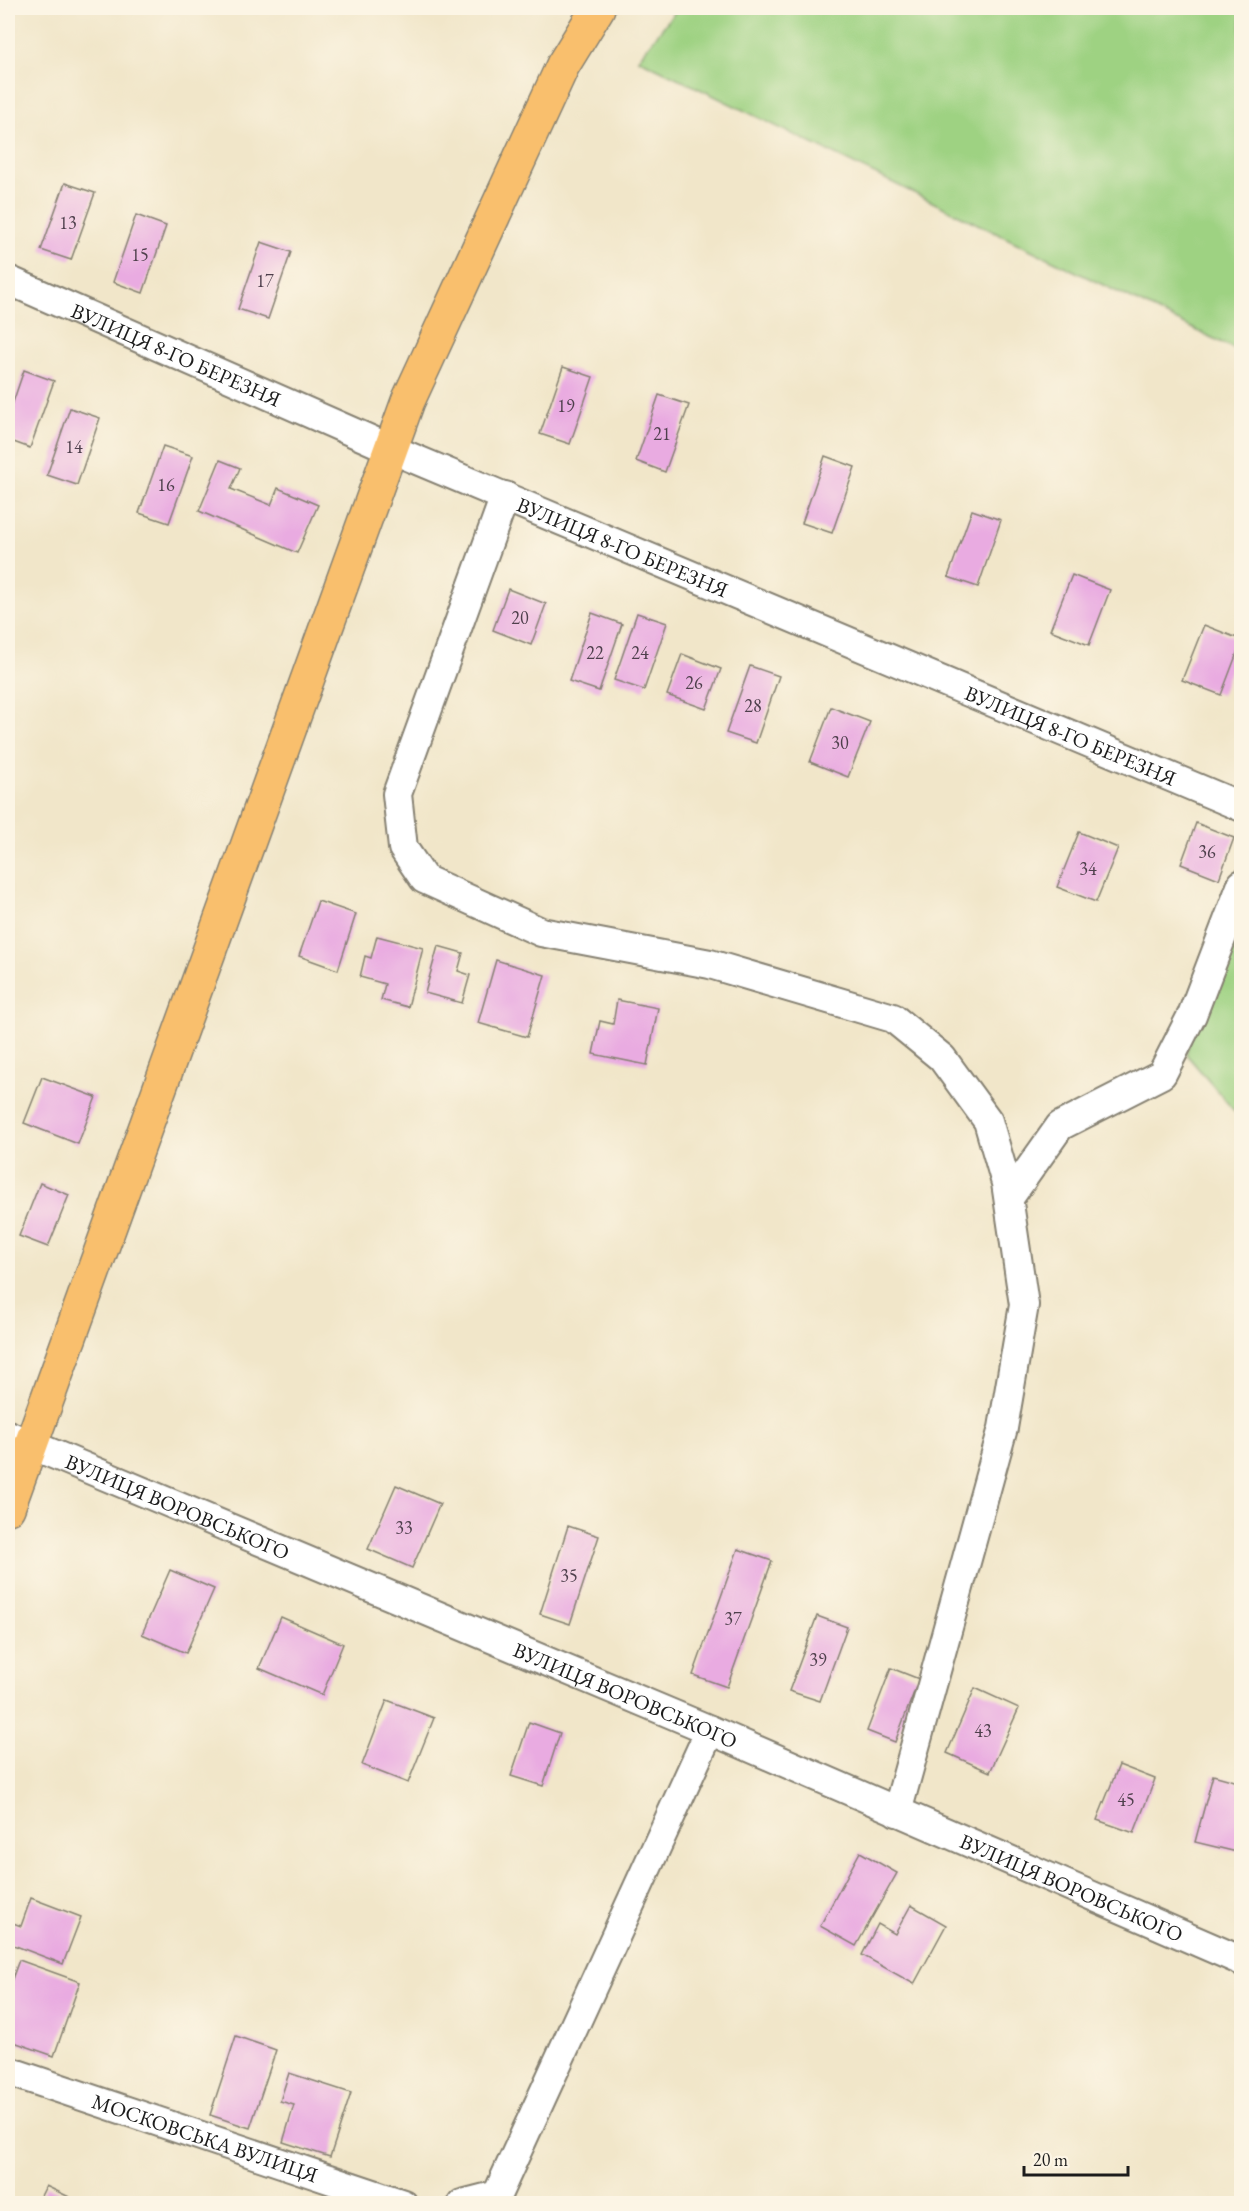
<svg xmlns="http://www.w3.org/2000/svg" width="1249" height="2211" font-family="'EB Garamond',serif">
<rect width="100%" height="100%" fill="#fcf5e5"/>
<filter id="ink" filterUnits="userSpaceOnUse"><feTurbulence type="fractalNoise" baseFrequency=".0167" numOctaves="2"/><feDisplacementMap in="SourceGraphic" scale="12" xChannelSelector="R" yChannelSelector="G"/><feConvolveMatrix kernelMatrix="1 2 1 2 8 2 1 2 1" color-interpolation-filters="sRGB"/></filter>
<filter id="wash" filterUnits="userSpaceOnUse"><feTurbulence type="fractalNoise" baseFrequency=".008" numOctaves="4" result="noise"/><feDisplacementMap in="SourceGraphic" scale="24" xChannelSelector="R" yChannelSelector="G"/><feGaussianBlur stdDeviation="1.35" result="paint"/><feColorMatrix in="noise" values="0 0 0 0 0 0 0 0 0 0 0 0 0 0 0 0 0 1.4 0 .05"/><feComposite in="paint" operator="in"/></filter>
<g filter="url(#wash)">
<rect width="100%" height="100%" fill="#f1e6c9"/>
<g fill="#9ed282" stroke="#5d774f" stroke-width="1.5">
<polygon points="678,8 1241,8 1241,352 638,59"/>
<polygon points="1241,876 1241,1119 1186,1054"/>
</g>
<g id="blocks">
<g fill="#e9abe1">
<polygon points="65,183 95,193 71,260 41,250"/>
<polygon points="136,215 166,226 143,293 113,282"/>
<polygon points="261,242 291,252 268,319 238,309"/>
<polygon points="563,367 593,377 570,444 540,434"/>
<polygon points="24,370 54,381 30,448 8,440 8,417"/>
<polygon points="659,395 689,405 665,472 636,461"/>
<polygon points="70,408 100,418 77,485 47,475"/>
<polygon points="163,446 193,456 169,523 139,513"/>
<polygon points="825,456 855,467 832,533 802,523"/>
<polygon points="220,460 240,468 231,489 271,505 278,488 318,505 297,553 199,511"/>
<polygon points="972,510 1001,520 978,587 948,577"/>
<polygon points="1072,575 1110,590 1089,645 1050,630"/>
<polygon points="508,589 546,604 531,645 493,630"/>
<polygon points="592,613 622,624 599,691 569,681"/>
<polygon points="637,613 667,623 644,690 614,680"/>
<polygon points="1204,625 1242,640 1221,695 1182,680"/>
<polygon points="682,654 721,669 706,709 667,695"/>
<polygon points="750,666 779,676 756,743 726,733"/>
<polygon points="831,707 870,722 848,777 810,762"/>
<polygon points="1196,823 1234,838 1219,879 1181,864"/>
<polygon points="1079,832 1118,848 1096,902 1057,887"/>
<polygon points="318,901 356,914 338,970 299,956"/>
<polygon points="377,936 423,948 408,1007 381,1000 385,984 360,977 365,956 371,958"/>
<polygon points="438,946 463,953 458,971 470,975 462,1003 425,993"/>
<polygon points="496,960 545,975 527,1037 478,1023"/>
<polygon points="617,1000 658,1008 647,1065 593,1054 600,1021 613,1024"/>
<polygon points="42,1077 96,1097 78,1144 24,1123"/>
<polygon points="40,1183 69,1195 48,1247 19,1236"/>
<polygon points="396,1485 440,1504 412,1568 368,1549"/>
<polygon points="568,1526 599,1536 570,1624 540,1614"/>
<polygon points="738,1549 772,1561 727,1687 693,1675"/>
<polygon points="170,1570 214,1589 186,1653 142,1634"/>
<polygon points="817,1616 847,1627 820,1701 789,1691"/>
<polygon points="281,1617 343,1644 322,1695 259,1668"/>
<polygon points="891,1668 919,1679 895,1742 867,1731"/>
<polygon points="975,1688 1019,1708 990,1772 947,1753"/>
<polygon points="387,1700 434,1718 408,1783 362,1765"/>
<polygon points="529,1722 560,1733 543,1786 511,1776"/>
<polygon points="1119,1765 1155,1779 1134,1833 1097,1820"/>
<polygon points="1213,1775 1242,1783 1242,1834 1237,1852 1195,1842"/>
<polygon points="860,1852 897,1873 856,1946 820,1926"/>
<polygon points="31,1898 81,1917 63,1964 8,1943 8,1921 21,1926"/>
<polygon points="911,1905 946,1925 914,1984 862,1955 878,1924 895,1934"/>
<polygon points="19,1960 80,1982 54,2056 8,2040 8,1990"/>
<polygon points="236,2036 276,2050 250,2128 210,2115"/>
<polygon points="289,2073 351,2093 330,2157 283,2142 294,2105 280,2101"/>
<polygon points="46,2186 84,2204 37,2204"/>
</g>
</g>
</g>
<g filter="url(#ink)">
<use href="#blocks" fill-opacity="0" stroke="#868172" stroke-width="1.5"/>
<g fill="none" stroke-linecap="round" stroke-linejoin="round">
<defs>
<g id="street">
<path id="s1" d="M8,280L391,449L1242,807"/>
<polyline points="505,496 397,794 403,848 424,879 541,932 710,964 893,1018 942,1058 988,1121 1006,1183 1024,1305 1003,1428 897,1812"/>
<polyline points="1009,1198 1060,1126 1162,1074 1192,1015 1242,884"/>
<path id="s2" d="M8,1435L710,1730L1242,1961"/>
<path id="s3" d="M8,2071L403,2204"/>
<polyline points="462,2204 497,2195 710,1730"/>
</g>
<polyline id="highway" points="8,1508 408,401 563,65 598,8"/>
</defs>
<use href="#street" stroke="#868172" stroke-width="32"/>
<use href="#highway" stroke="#868172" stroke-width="36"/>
<use href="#street" stroke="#fff" stroke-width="28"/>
<use href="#highway" stroke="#f9bf6d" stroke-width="33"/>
</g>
</g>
<g text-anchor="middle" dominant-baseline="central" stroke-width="6" stroke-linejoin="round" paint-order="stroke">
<g font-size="18" fill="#4f404d">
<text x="68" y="222">13</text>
<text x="140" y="254">15</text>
<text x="265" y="280">17</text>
<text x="566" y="405">19</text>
<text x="662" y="433">21</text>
<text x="74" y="446">14</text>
<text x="166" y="484">16</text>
<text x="520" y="617">20</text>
<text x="595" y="652">22</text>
<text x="640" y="652">24</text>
<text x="694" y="682">26</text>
<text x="753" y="705">28</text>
<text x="840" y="742">30</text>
<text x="1207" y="851">36</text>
<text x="1088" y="868">34</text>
<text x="404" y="1527">33</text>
<text x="569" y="1575">35</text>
<text x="733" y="1618">37</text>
<text x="818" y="1659">39</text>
<text x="983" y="1730">43</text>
<text x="1126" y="1799">45</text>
</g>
<g font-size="21" fill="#1c1c1c" stroke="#fcf5e5">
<text stroke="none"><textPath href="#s1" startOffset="184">ВУЛИЦЯ 8-ГО БЕРЕЗНЯ</textPath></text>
<text stroke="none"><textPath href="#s1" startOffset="670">ВУЛИЦЯ 8-ГО БЕРЕЗНЯ</textPath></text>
<text stroke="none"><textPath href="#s1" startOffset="1156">ВУЛИЦЯ 8-ГО БЕРЕЗНЯ</textPath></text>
<text stroke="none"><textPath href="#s2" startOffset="184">ВУЛИЦЯ ВОРОВСЬКОГО</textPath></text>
<text stroke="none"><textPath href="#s2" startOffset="670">ВУЛИЦЯ ВОРОВСЬКОГО</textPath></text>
<text stroke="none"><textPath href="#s2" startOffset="1156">ВУЛИЦЯ ВОРОВСЬКОГО</textPath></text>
<text stroke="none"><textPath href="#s3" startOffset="208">МОСКОВСЬКА ВУЛИЦЯ</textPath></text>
</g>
</g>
<rect width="1249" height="2211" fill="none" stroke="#fcf5e5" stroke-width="30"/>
<path d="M1024 2166v9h104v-9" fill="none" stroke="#1c1c1c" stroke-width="3"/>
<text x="1033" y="2166" font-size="18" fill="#1c1c1c" stroke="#fcf5e5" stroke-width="4.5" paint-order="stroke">20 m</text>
</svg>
